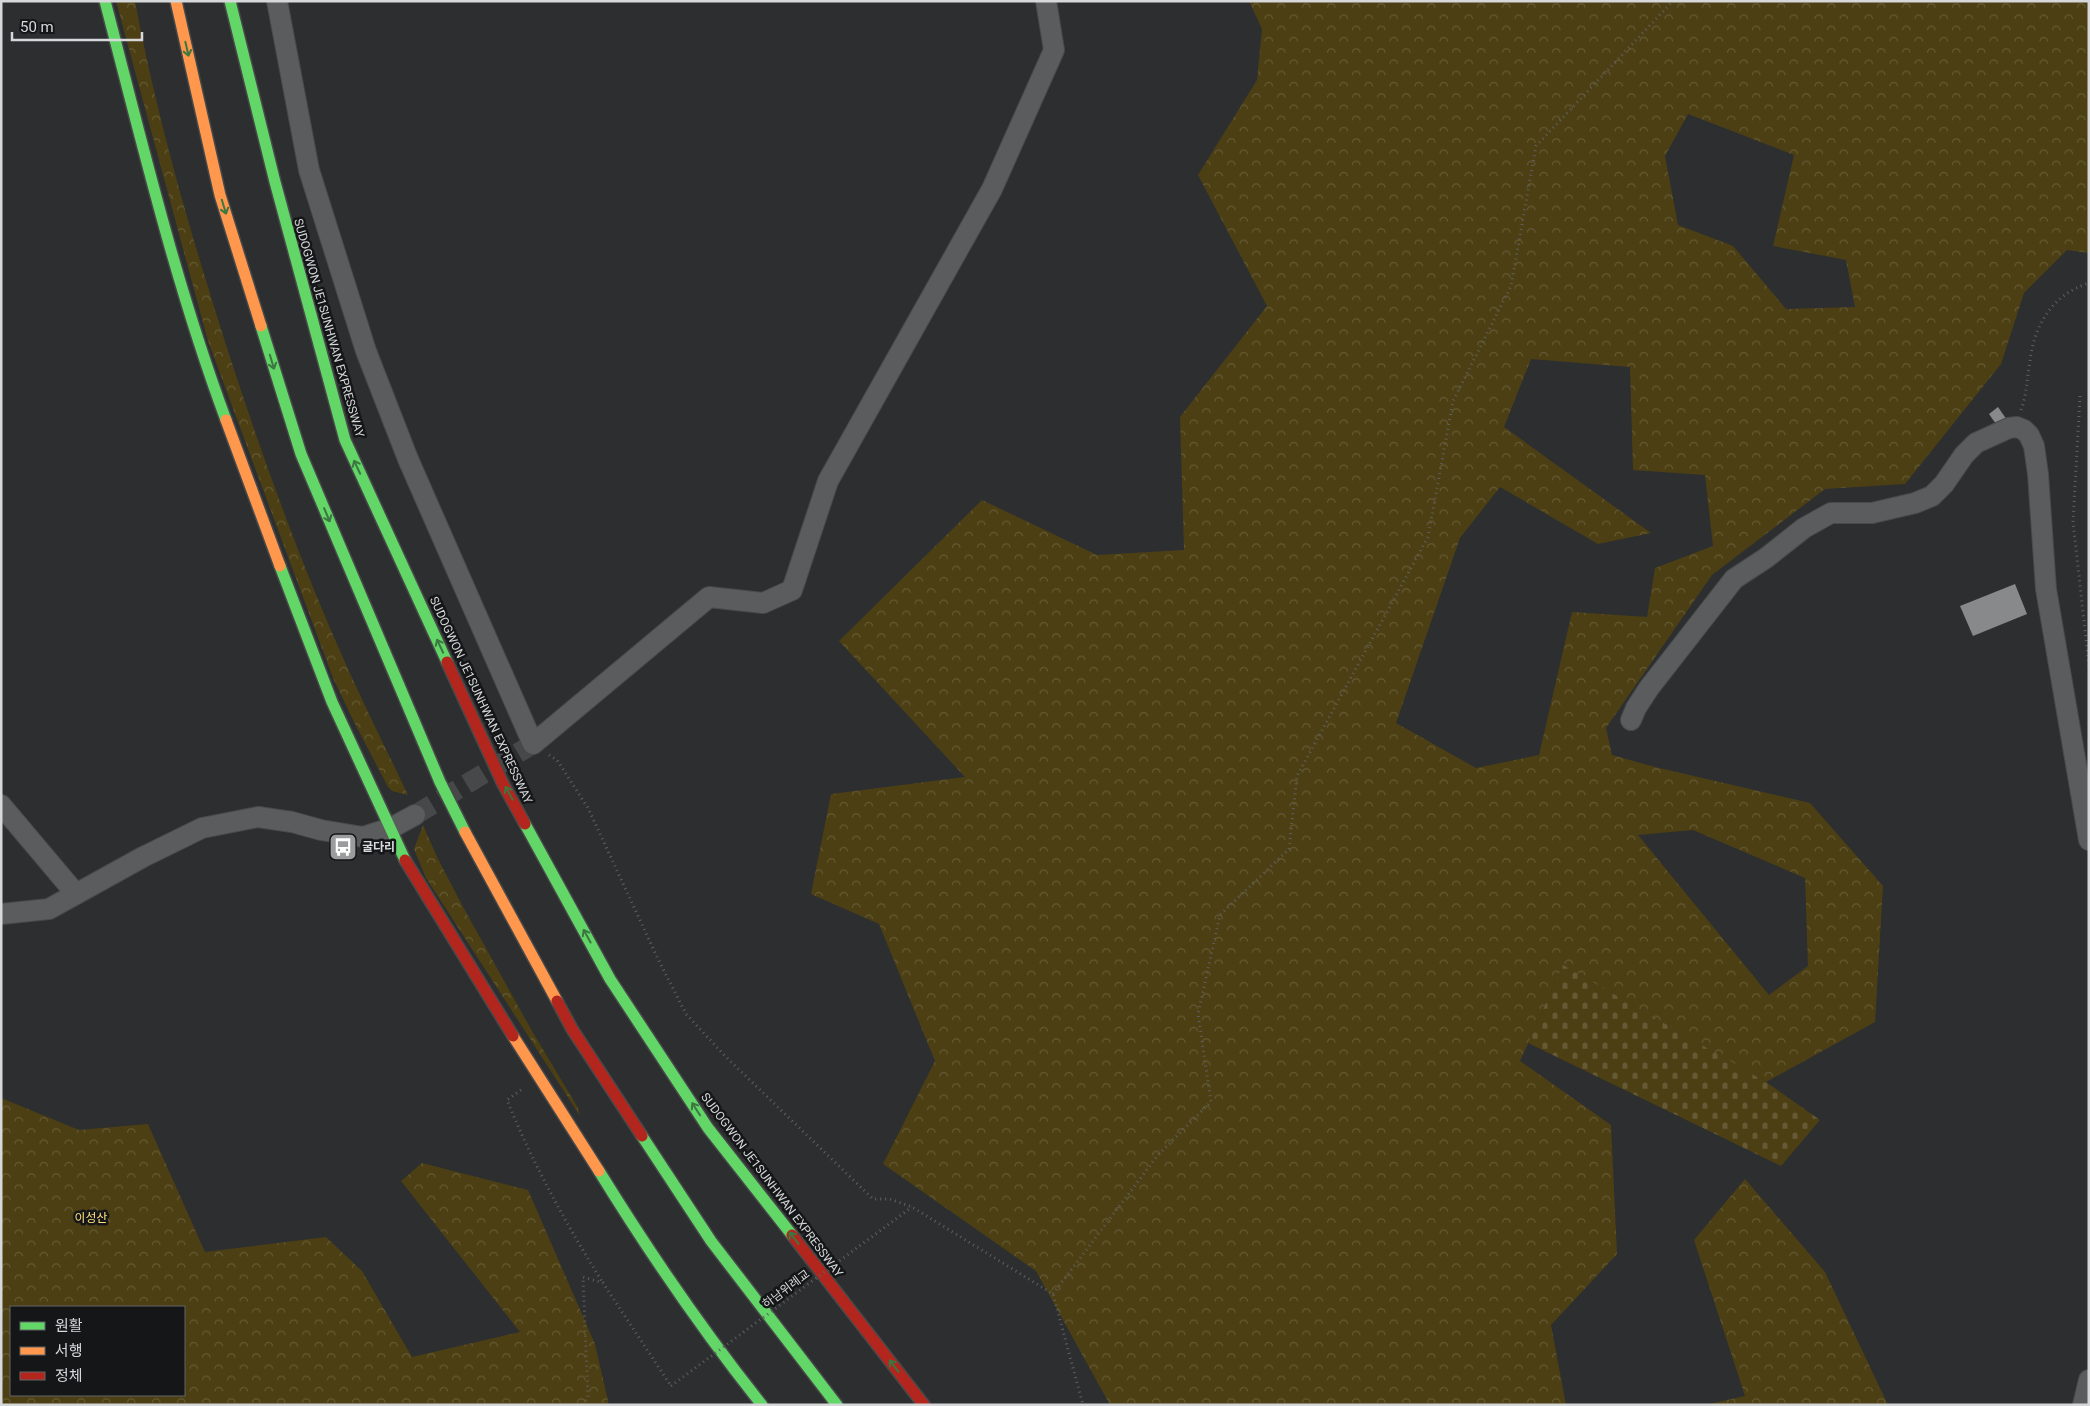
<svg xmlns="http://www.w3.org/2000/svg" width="2090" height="1406" font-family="Roboto,'Noto Sans KR',sans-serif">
<defs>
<pattern id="forest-crowns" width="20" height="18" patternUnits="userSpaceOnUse" patternTransform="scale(1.25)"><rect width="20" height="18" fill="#4c3f13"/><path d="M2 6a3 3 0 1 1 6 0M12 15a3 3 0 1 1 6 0" fill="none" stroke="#655a35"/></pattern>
<pattern id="cemetery-stones" width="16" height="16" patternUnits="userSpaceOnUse" patternTransform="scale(1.25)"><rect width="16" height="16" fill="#4c3f13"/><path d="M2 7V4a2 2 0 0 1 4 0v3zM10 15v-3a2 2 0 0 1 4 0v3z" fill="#655a35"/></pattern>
</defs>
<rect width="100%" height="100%" fill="#2c2e30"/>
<g fill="url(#forest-crowns)" fill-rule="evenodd">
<path d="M116,1H135C157,119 191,235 227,348C262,456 301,565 348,669C367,711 388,753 408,795L392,791L388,787L354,722L333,678L208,341Z"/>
<path d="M1249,1H2089V253L2067,250L2024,293L2001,364L1905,484L1825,489L1712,575L1606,728L1612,755L1655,767L1810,803L1883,886L1875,1022L1766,1082L1563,966L1520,1061L1611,1125L1617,1254L1551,1325L1566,1405H1110L1036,1271L883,1164L935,1061L879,924L811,894L831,794L965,777L839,641L982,500L1097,555L1184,550L1180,417L1267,306L1198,175L1257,80L1262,29ZM1688,114L1794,155L1773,246L1846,260L1855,307L1786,309L1733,246L1678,225L1665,156ZM1531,359L1630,367L1633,470L1705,475L1713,546L1655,568L1647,617L1572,612L1539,755L1476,768L1396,723L1460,538L1500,487L1598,544L1651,533L1504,427ZM1693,830L1805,878L1808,966L1769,995L1638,835Z"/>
<polygon points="423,825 437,857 462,905 532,1031 578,1108 580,1116 426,878 414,849"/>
<path d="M1,1098L79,1130L148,1124L205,1252L326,1237L362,1271L412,1357L520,1332L401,1181L422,1163L528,1190L595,1344L609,1405H1ZM184,1307V1395H11V1307Z"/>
<polygon points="1745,1179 1825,1272 1888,1405 1705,1405 1745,1396 1694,1240"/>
</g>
<polygon fill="url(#cemetery-stones)" points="1563,965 1766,1082 1820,1120 1781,1166 1528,1043"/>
<g fill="#87898a">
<polygon points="1998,407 2007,420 1998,427 1989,414"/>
<polygon points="2015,584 2027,614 1973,636 1960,606"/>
</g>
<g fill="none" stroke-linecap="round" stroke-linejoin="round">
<polyline stroke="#46484a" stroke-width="20" stroke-dasharray="20 10" stroke-linecap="butt" points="415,815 533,744"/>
<defs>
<g id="street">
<polyline points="277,1 309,170 366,351 408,459 533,744 709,597 763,603 792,590 828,481 992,189 1054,50 1046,1"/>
<polyline points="1631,720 1636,708 1649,688 1734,579 1766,558 1804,528 1831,513 1872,513 1915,503 1932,496 1944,484 1964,455 1976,443 2009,428 2017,427 2024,430 2029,435 2034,446 2038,474 2046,589 2089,840"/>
<polyline points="1,805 76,894"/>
<polyline points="1,914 49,909 143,857 202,828 258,817 292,822 321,830 363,837 391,828 415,815"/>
<polyline points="2083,1405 2089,1380"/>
</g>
<g id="fast">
<path d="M105,1C142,142 175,283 226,420"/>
<polyline points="230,1 275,182 345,440 447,662"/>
<polyline points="261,326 301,454 440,782 465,832"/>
<polyline points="280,566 332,702 405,860"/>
<polyline points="525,824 610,979 708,1128 792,1235"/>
<polyline points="642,1136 711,1241 837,1405"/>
<path d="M599,1171C649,1252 703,1331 762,1405"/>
</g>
<g id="slow">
<polyline points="176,1 220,195 261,326"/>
<polyline points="226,420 280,566"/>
<polyline points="465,832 557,1001"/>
<polyline points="513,1036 599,1171"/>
</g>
<g id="jam">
<polyline points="447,662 503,784 525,824"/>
<polyline points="405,860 513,1036"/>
<polyline points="557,1001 572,1029 642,1136"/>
<polyline points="792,1235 924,1405"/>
</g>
</defs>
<use href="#street" stroke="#48494a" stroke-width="22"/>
<use href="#fast" stroke="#48494a" stroke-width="14"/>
<use href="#slow" stroke="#48494a" stroke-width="14"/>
<use href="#jam" stroke="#48494a" stroke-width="14"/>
<g stroke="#5f6060" stroke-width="3" stroke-dasharray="1 4" stroke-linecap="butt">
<polyline points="2080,396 2073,522 2089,666"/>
<path d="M2021,410C2027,394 2027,378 2030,361C2034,325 2053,294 2089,283"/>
<polyline points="549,755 557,760 588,808 658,959 686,1014 726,1057 873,1199 890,1199 912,1207 1053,1294 1083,1405"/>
<path d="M521,1090L507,1100C533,1164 566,1224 603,1283"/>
<polyline points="1053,1294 1158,1155 1211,1102 1198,1014 1220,915 1289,849 1297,776 1428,537 1453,401 1511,286 1536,146 1673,1"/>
<polyline points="583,1405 588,1398 583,1277 603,1283 671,1386"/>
</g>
<use href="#street" stroke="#5b5c5e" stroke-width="20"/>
<use href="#fast" stroke="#63d668" stroke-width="11"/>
<use href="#slow" stroke="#ff974d" stroke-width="11"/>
<use href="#jam" stroke="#b3261e" stroke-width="11"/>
<polyline stroke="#5f6060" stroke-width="3" stroke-dasharray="1 4" stroke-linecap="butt" points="671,1386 912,1207"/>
</g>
<defs><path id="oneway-shaft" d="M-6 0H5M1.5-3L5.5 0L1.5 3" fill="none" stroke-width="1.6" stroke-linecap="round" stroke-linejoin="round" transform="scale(1.25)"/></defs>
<g stroke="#3c7640">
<use href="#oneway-shaft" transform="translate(187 49) rotate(77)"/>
<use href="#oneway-shaft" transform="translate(224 207) rotate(73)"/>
<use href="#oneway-shaft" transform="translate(272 362) rotate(73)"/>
<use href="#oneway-shaft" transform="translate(357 467) rotate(-115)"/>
<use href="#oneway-shaft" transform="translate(327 515) rotate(67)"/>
<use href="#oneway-shaft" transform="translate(440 646) rotate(-115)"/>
<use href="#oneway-shaft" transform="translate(509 793) rotate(-119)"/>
<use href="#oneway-shaft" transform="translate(587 936) rotate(-119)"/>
<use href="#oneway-shaft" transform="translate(696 1109) rotate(-123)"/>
<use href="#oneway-shaft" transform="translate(794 1238) rotate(-128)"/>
<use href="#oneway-shaft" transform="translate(894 1366) rotate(-128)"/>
</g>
<defs>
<symbol id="bus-square" viewBox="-11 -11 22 22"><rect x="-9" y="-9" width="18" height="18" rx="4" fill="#9a9c9e" stroke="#151618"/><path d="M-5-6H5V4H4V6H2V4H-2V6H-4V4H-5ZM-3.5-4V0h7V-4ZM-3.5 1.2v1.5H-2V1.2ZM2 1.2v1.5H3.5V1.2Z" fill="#fff"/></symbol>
</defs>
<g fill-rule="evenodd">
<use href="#bus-square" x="327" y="831" width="32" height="32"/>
</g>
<g text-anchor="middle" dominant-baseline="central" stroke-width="5" stroke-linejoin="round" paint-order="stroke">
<g font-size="12" fill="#d6d8da" stroke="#151618">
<text transform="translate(329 328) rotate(74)">SUDOGWON JE1SUNHWAN EXPRESSWAY</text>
<text transform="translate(481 700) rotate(65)">SUDOGWON JE1SUNHWAN EXPRESSWAY</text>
<text transform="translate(772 1185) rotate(53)">SUDOGWON JE1SUNHWAN EXPRESSWAY</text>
<text transform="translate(786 1289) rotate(-37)">하남위례교</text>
</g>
<g font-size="12" font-weight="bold" fill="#d6d8da" stroke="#151618" text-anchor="start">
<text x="362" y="847">굴다리</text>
</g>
<g font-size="12" fill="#ffe07d" stroke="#151618">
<text x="91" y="1218">이성산</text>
</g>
</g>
<rect width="2090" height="1406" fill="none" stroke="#d6d8da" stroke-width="5"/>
<rect x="10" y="1306" width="175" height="90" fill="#151618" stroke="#626466"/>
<rect x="20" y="1322" width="25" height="8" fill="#63d668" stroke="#626466"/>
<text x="55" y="1331" font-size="15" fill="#d6d8da">원활</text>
<rect x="20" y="1347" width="25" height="8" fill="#ff974d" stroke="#626466"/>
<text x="55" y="1356" font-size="15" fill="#d6d8da">서행</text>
<rect x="20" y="1372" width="25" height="8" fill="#b3261e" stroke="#626466"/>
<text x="55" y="1381" font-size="15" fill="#d6d8da">정체</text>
<path d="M12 32v8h130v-8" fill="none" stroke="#d6d8da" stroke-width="2.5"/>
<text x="20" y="32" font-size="15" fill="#d6d8da" stroke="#151618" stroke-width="4" paint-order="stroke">50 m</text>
</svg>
